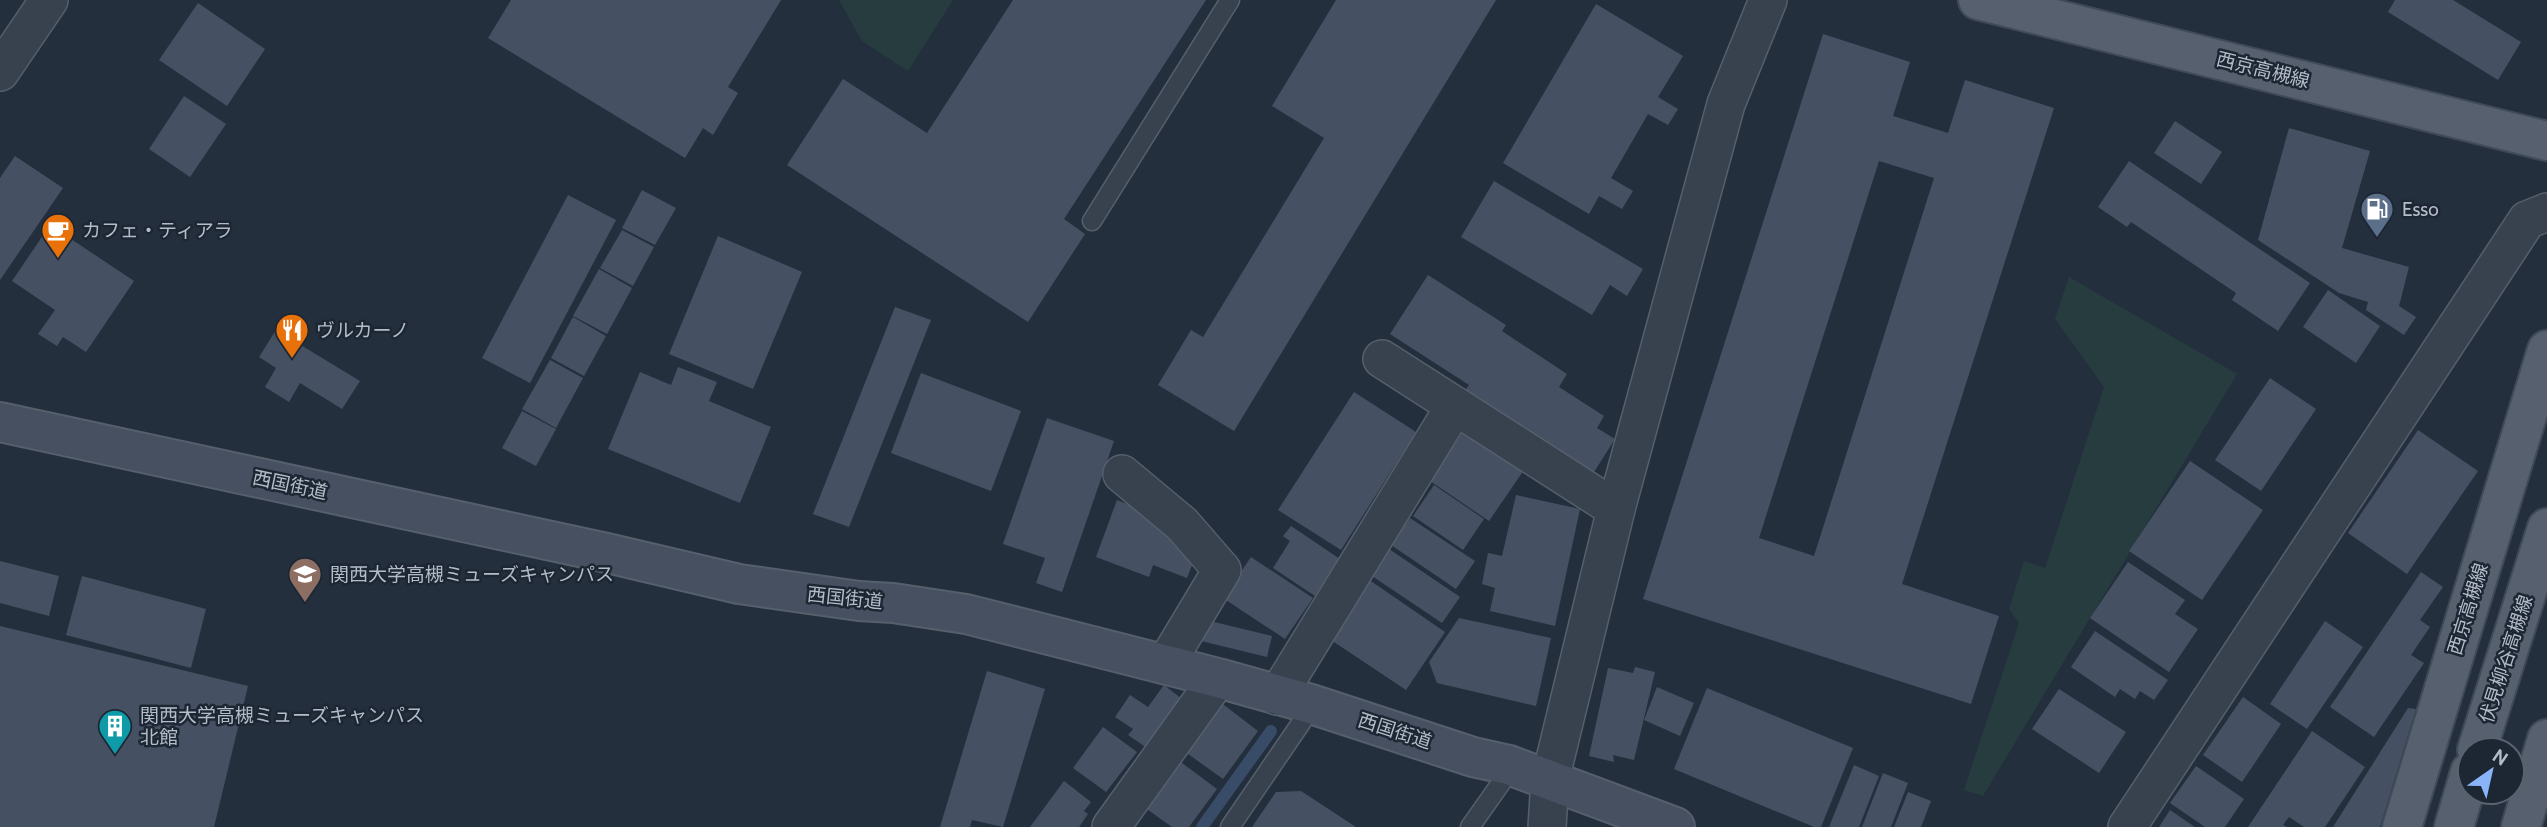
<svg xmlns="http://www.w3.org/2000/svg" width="2547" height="827" font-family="Cabin,'Noto Sans JP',sans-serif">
<rect width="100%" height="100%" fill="#242f3e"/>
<g fill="#263c3f">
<polygon points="839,0 953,0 908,71 862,41"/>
<polygon points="2069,277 2237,374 1983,796 1964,790 2019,623 2009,609 2024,561 2045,568 2104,387 2055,319"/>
</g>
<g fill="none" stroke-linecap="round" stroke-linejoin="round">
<polyline stroke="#394c67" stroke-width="12" points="1202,827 1271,731"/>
</g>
<g fill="#455162" fill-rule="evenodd">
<polygon points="511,0 781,0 728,87 738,93 713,135 703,128 685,158 488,38"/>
<polygon points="1013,0 1206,0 1064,219 1085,234 1028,322 787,165 843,79 927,133"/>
<polygon points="1336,0 1496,0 1234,431 1158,385 1191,330 1203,337 1324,138 1272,106"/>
<polygon points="2395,0 2453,0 2521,42 2498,80 2388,12"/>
<polygon points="198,3 265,49 227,106 159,60"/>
<polygon points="1596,4 1683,56 1658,97 1678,109 1668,125 1648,114 1611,178 1633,191 1622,209 1599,196 1589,214 1503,163"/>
<path d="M1823,34L1910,62L1893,116L1948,133L1965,80L2054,108L1902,584L1999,616L1971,704L1643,599ZM1879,161L1934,178L1814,556L1759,538Z"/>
<polygon points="184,96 226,124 190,177 149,149"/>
<polygon points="2175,121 2222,152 2201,184 2154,153"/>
<polygon points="2289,128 2370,151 2342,248 2409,267 2399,306 2416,317 2404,335 2366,310 2368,302 2339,293 2258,240"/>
<polygon points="15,156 63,188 0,280 0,178"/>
<polygon points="2129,161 2310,283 2278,331 2232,300 2236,293 2131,222 2127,227 2098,207"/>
<polygon points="1494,181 1643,269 1627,296 1610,285 1592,315 1461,237"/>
<polygon points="642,190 676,208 655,245 622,228"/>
<polygon points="568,195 616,220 530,383 482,358"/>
<polygon points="50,225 134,281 86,352 63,337 57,346 38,334 55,310 12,281"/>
<polygon points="622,230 654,247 633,286 600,268"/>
<polygon points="718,236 802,272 753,389 669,354"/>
<polygon points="599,269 632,288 607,334 573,316"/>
<polygon points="1428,275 1506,325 1502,331 1567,374 1559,387 1604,416 1597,428 1615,439 1589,480 1464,392 1469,385 1390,334"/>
<polygon points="2328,290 2380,326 2356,363 2303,327"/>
<polygon points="895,307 931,320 849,527 813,514"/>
<polygon points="573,317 606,336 584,376 551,358"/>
<polygon points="276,330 360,381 342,409 300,383 289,402 265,387 276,368 259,357"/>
<polygon points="550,360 583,378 556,428 522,409"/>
<polygon points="678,367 717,382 709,401 771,427 740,503 608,449 640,372 671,385"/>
<polygon points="921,373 1021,411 991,491 891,453"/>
<polygon points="2270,378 2316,409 2261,491 2215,460"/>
<polygon points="1354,392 1416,432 1341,550 1278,510"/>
<polygon points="522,411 556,429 536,466 502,448"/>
<polygon points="1047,418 1114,441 1062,592 1036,583 1045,558 1003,544"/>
<polygon points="1466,427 1526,467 1489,521 1430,481"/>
<polygon points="2418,430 2478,471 2407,574 2348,533"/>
<polygon points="2190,461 2263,510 2202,600 2129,551"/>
<polygon points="1434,485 1484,519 1463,550 1413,516"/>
<polygon points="1516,495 1580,509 1555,626 1490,611 1495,588 1482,584 1488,553 1502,556"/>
<polygon points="1117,500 1170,521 1165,534 1199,547 1187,578 1153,565 1149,577 1096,557"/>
<polygon points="1410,518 1475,561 1456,589 1391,545"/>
<polygon points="1291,526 1340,559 1315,596 1273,568 1290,541 1283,536"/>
<polygon points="1389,549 1460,597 1442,623 1372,576"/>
<polygon points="1251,557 1313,598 1285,639 1223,598"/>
<polygon points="0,561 59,576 49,616 0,603"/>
<polygon points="2128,562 2185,600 2175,614 2198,629 2169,672 2090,618"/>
<polygon points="2421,572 2443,587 2420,620 2430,627 2411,655 2424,663 2374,737 2330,707"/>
<polygon points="82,576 206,609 191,668 66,635"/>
<polygon points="1365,577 1445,632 1406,690 1325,636"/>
<polygon points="1459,618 1551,638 1536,706 1437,683 1429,662"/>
<polygon points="1206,620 1272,636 1267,657 1201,641"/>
<polygon points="2325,621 2363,647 2307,729 2270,704"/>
<polygon points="0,626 248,686 214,827 0,827"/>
<polygon points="2095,631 2168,680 2154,700 2140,691 2135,699 2120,689 2115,697 2071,667"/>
<polygon points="1635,667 1655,672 1634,760 1613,755 1614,762 1589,756 1608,668 1633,673"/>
<polygon points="987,671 1045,689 1003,827 972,820 970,827 940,827"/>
<polygon points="1164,685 1182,699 1147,748 1128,735 1133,729 1115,717 1130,695 1148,707"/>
<polygon points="1657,687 1694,703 1680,736 1644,720"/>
<polygon points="1707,688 1853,748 1821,827 1814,827 1674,769"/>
<polygon points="2059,689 2126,732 2099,773 2032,729"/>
<polygon points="2243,697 2281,724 2242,782 2203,755"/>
<polygon points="1220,702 1258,731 1223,779 1184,751"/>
<polygon points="2408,708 2416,709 2380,827 2333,827"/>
<polygon points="1103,727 1137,752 1106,792 1073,768"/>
<polygon points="2312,731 2365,767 2325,827 2304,827 2289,817 2283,825 2287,827 2248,827"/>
<polygon points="1178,760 1217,789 1189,827 1172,827 1144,807"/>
<polygon points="1854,765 1879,776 1859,827 1829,827"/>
<polygon points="2196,766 2244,799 2225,827 2205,827 2170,803"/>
<polygon points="1883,773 1908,783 1891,827 1862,827"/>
<polygon points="1064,781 1091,802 1084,811 1088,814 1079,827 1030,827"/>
<polygon points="1301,791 1356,827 1252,827 1276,792"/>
<polygon points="1908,792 1931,801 1921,827 1894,827"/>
<polygon points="2170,810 2195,827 2159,827"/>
</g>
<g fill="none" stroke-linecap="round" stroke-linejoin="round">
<defs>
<g id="lane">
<polyline points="1092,221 1230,0"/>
<polyline points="1230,827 1301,723 1311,704"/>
<polyline points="1470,827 1501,783 1509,765"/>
</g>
<g id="street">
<polyline points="0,72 49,0"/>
<polyline points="1382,359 1616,509"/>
<polyline points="1122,474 1182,524 1222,570 1165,665"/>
<polyline points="1277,696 1455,406"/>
<polyline points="1111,827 1218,678"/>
<polyline points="1547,827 1550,780 1616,509 1726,104 1768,0"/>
<polyline points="2127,827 2527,220 2547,212"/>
</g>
<polyline id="secondary" points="0,422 607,553 739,584 859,601 893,603 966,614 1218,678 1311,704 1473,757 1509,765 1675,827"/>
<g id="primary">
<polyline points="1978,0 2547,141"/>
<polyline points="2477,750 2547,528"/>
<polyline points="2402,827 2547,350"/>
<polyline points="2454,827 2470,772"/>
<polyline points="2521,827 2547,739"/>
</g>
</defs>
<use href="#lane" stroke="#565f6c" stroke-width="21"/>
<use href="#street" stroke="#565f6c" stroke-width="40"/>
<use href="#secondary" stroke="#565f6c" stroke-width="42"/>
<use href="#primary" stroke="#414a57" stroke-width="42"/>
<use href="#lane" stroke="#38414e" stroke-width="18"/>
<use href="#street" stroke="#38414e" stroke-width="37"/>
<use href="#secondary" stroke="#465061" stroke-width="38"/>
<use href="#primary" stroke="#56606e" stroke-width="38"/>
</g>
<defs>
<symbol id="fuel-pin" viewBox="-11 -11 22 30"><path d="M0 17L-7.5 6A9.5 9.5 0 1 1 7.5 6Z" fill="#5c6f8a" stroke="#1d2633"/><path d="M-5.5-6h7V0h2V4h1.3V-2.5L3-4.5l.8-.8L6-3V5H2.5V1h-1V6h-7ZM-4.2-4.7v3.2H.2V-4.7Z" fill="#fff"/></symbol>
<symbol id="cafe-pin" viewBox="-11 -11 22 30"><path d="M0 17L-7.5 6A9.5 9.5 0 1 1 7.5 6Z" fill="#e8710a" stroke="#1d2633"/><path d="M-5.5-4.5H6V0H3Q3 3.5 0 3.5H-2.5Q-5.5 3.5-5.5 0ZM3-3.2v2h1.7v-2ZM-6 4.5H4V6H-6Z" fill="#fff"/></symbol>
<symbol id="restaurant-pin" viewBox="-11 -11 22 30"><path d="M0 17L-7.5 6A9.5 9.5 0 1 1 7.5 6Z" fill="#e8710a" stroke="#1d2633"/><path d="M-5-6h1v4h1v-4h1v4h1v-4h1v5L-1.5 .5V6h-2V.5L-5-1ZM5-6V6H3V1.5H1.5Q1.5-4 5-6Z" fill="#fff"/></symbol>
<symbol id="university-pin" viewBox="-11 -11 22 30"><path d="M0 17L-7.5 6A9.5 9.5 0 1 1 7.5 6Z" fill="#8d6e63" stroke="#1d2633"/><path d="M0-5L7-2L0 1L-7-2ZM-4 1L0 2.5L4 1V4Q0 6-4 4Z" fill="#fff"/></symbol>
<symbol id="building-pin" viewBox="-11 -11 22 30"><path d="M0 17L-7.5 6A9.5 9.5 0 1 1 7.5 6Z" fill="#0f9aa8" stroke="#1d2633"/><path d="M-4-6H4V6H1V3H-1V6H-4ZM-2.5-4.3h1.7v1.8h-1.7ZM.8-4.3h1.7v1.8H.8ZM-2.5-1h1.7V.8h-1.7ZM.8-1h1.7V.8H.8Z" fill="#fff"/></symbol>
</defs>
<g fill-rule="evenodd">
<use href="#fuel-pin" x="2358" y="190" width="38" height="52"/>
<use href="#cafe-pin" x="39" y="211" width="38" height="52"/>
<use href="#restaurant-pin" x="273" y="311" width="38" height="52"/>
<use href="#university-pin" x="286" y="555" width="38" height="52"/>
<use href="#building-pin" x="96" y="707" width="38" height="52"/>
</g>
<g text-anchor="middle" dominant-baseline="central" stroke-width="5" stroke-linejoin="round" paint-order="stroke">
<g font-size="19" fill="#b4bcc9" stroke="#1d2633">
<text transform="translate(2263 70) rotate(14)">西京高槻線</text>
<text transform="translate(290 485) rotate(12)">西国街道</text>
<text transform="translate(845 598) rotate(6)">西国街道</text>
<text transform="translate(2468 609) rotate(-73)">西京高槻線</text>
<text transform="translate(2506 659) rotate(-72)">伏見柳谷高槻線</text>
<text transform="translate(1395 731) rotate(18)">西国街道</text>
</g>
<g font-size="19" fill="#b4bcc9" stroke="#1d2633" text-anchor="start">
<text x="2402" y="209">Esso</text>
<text x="82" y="230">カフェ・ティアラ</text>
<text x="316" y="330">ヴルカーノ</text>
<text x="330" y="574">関西大学高槻ミューズキャンパス</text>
<text x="140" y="715">関西大学高槻ミューズキャンパス<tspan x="140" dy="22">北館</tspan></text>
</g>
</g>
<g transform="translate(2491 771) rotate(34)"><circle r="33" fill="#1d2633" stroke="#59626f" stroke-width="2"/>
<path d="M0-5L12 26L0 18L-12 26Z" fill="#8ab4f8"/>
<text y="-10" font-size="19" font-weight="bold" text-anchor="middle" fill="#b4bcc9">N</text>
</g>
</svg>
